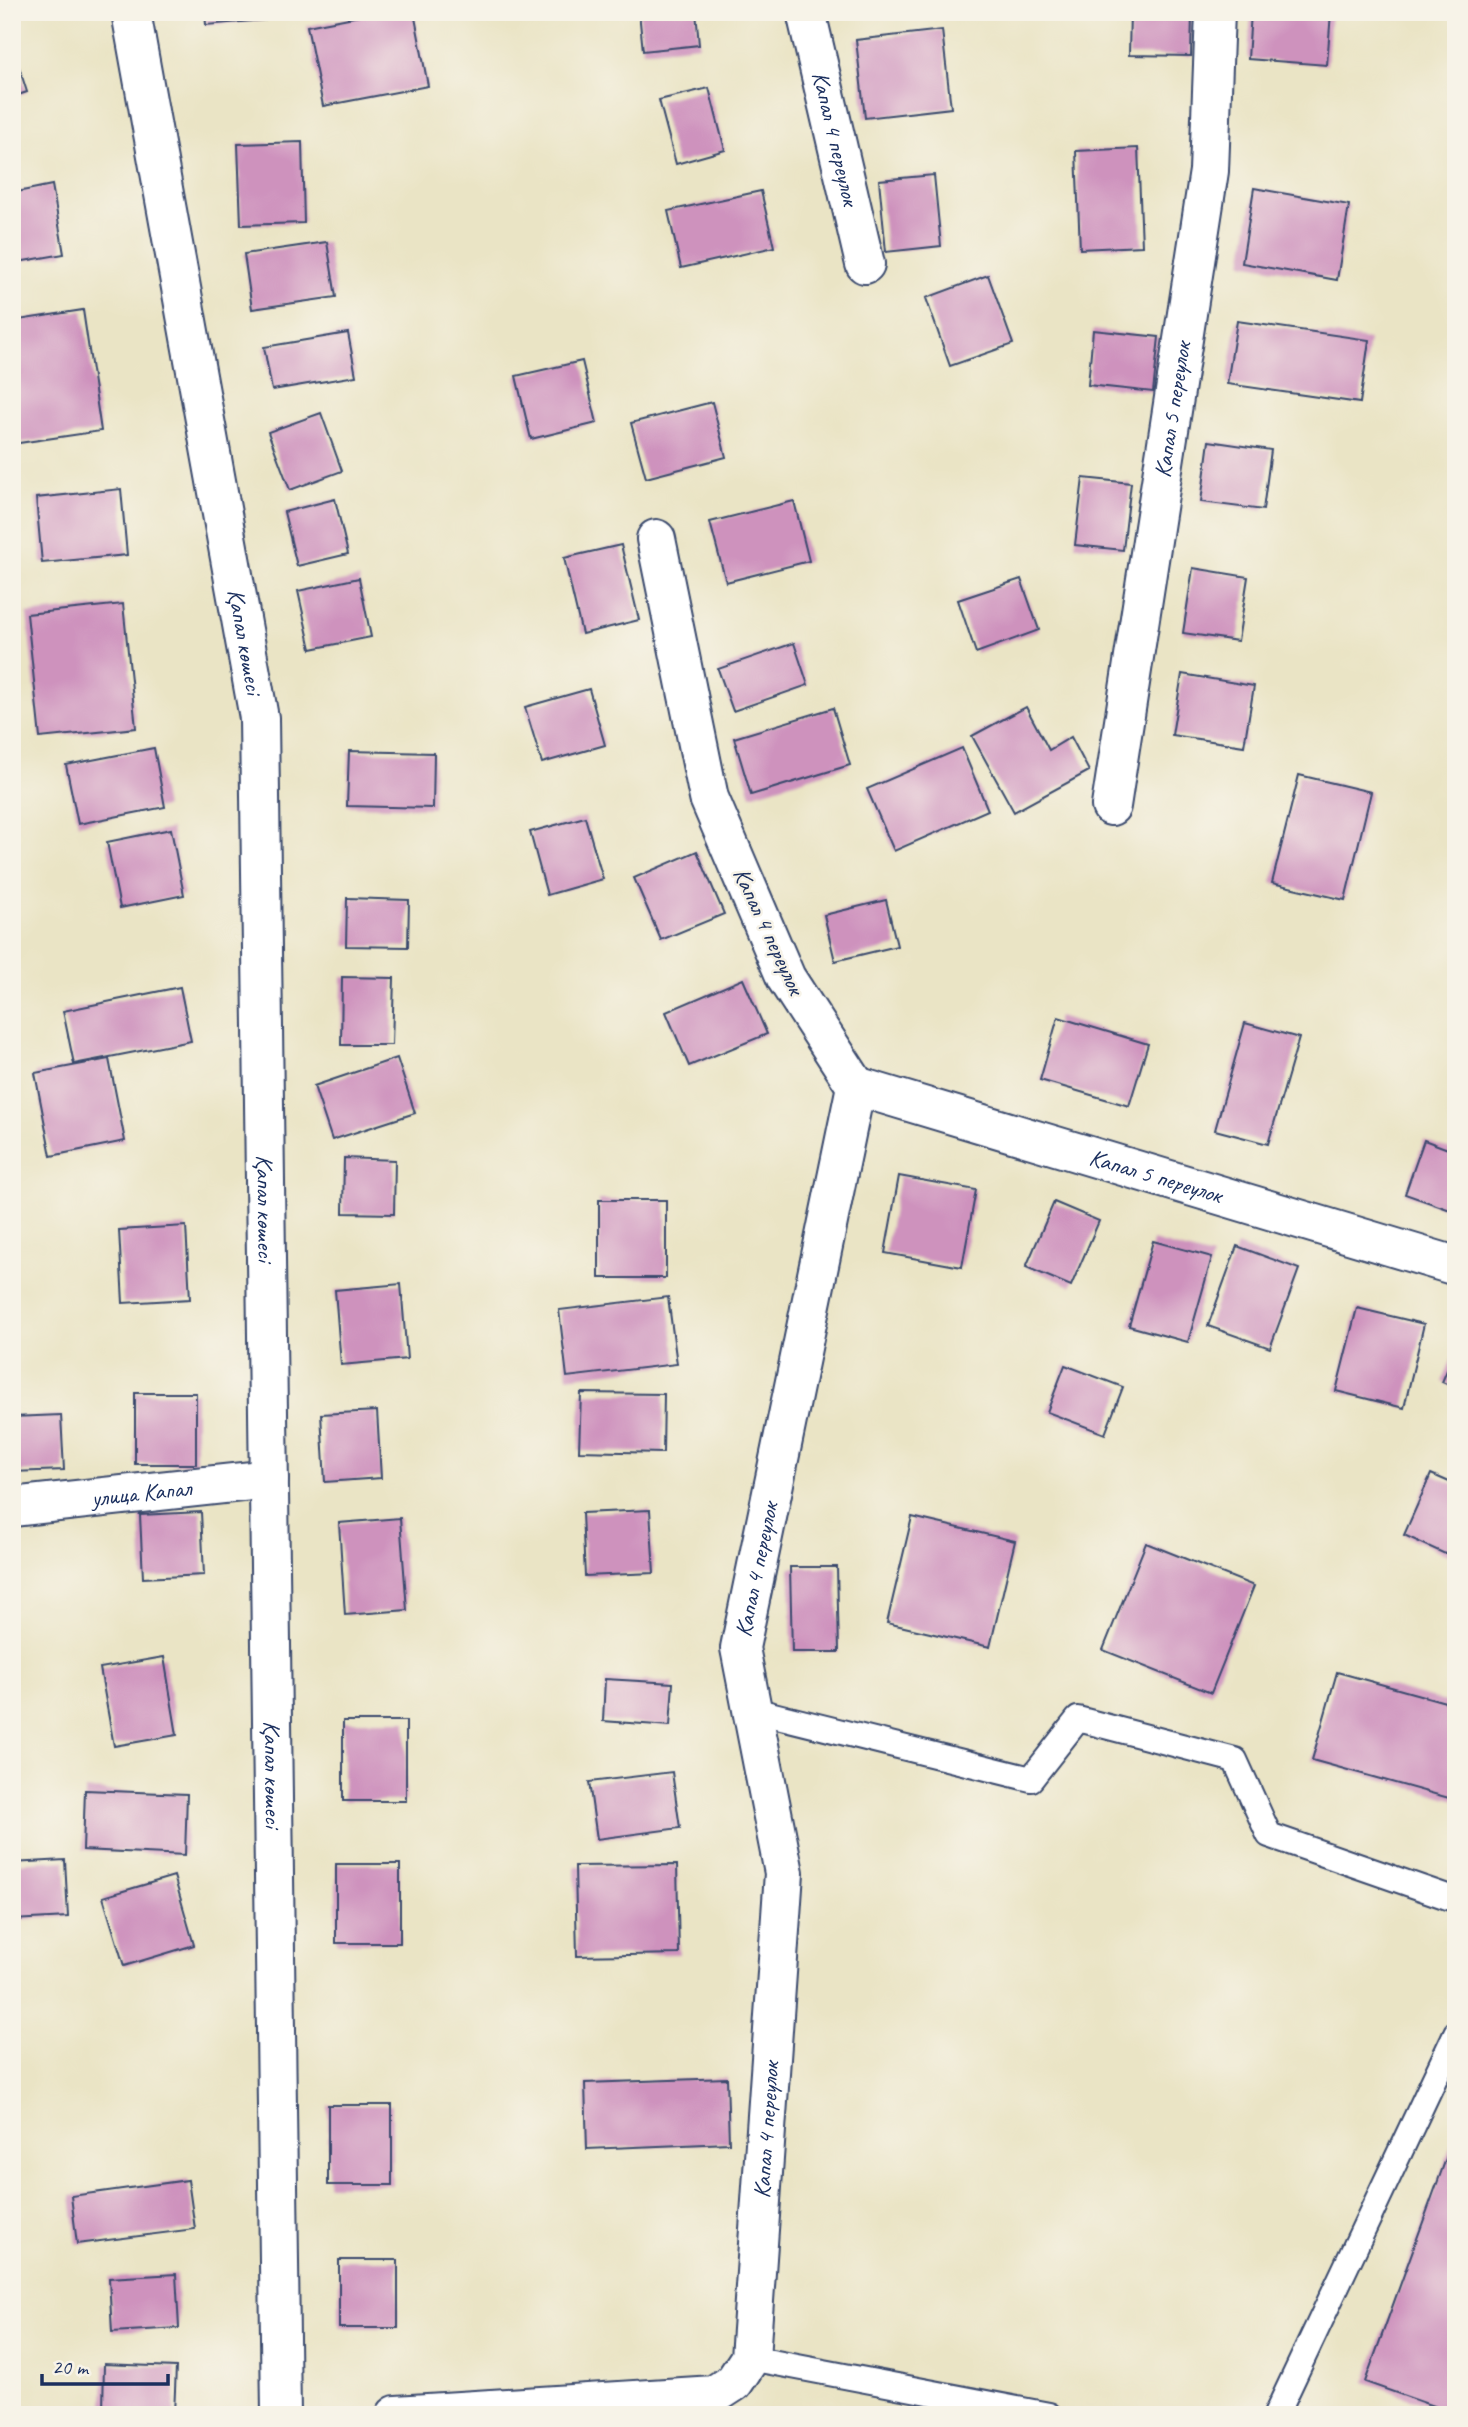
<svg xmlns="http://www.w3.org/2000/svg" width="1468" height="2427" font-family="Caveat,sans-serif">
<rect width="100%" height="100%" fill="#f7f3e8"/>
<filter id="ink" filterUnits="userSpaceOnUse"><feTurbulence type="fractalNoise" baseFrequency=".0143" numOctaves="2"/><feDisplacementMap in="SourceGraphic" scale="14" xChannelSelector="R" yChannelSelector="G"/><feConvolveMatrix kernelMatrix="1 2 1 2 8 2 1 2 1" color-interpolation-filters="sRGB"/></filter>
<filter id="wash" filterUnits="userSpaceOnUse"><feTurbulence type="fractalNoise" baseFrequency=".00686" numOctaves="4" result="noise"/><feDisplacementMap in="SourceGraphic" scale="28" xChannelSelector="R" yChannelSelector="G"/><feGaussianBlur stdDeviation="1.57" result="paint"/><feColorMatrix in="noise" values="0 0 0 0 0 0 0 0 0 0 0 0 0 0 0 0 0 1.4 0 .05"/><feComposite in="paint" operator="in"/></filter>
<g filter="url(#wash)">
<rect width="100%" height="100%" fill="#eae4c5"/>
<g id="blocks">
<g fill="#ce92bd">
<polygon points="205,12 264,12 265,20 206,25"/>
<polygon points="380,12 414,12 428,86 323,106 307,26"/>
<polygon points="639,12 696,12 699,45 643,51"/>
<polygon points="1130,12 1192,12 1191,56 1129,55"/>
<polygon points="1251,12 1331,12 1327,65 1248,59"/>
<polygon points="942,30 951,108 865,118 856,40"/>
<polygon points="12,45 27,92 12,97"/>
<polygon points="709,88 725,150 676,164 659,100"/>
<polygon points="302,142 304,223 241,225 238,144"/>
<polygon points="1138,148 1142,246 1080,249 1076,151"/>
<polygon points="934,175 941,246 886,252 879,180"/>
<polygon points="52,185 64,254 12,263 12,193"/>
<polygon points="1254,188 1349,205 1337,280 1242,263"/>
<polygon points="761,191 774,247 681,268 668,211"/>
<polygon points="327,242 336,297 252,309 244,254"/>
<polygon points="988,275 1013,344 950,366 926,298"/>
<polygon points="83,310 101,431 12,444 12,321"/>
<polygon points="1237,321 1369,340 1360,403 1227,384"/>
<polygon points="1093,330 1159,337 1153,392 1088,385"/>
<polygon points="348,333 356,376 272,390 264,347"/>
<polygon points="582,361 597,423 531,439 516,376"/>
<polygon points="712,402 726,457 646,478 631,423"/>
<polygon points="321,413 342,471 290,490 268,432"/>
<polygon points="1209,441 1271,450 1263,510 1201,502"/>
<polygon points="1083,478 1131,483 1123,550 1075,545"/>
<polygon points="121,489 127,555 42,563 36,498"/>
<polygon points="335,499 348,554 297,566 284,512"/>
<polygon points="794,501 809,561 726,582 710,522"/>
<polygon points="621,545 639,620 582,634 564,558"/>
<polygon points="1193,568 1248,577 1238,641 1183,633"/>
<polygon points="359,578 371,637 311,649 298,591"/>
<polygon points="1021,579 1039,630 976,653 958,600"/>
<polygon points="123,604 136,728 40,738 27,614"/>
<polygon points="794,643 808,685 733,711 718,669"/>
<polygon points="1182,674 1254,686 1244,746 1172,735"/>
<polygon points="589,689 605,745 542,763 525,707"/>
<polygon points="1026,707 1049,750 1071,737 1089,771 1014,812 972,736"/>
<polygon points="833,708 850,765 751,795 734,738"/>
<polygon points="154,748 165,807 78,824 66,765"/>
<polygon points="962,748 988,810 894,851 867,789"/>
<polygon points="349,751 434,753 433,808 347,806"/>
<polygon points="1299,775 1371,792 1345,900 1272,883"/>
<polygon points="585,817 603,879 547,895 530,832"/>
<polygon points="171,829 184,895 120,908 107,842"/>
<polygon points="697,851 724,914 661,940 634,878"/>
<polygon points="347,898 409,900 408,947 346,946"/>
<polygon points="886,900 897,946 835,961 824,915"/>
<polygon points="342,977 394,978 392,1045 341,1045"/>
<polygon points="743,979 767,1034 689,1066 666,1012"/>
<polygon points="180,987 191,1041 74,1064 63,1011"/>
<polygon points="1058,1017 1148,1044 1129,1106 1040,1080"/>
<polygon points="1245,1023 1299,1038 1268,1144 1215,1130"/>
<polygon points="397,1058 415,1113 332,1140 314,1086"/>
<polygon points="109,1059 125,1141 51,1156 35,1073"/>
<polygon points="1424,1140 1456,1152 1456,1212 1405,1194"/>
<polygon points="344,1158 395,1160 394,1214 343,1213"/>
<polygon points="899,1176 976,1190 962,1267 885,1253"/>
<rect x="599" y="1200" width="67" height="78"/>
<polygon points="1054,1202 1099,1221 1071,1286 1026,1267"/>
<polygon points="186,1226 190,1299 123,1303 119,1230"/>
<polygon points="1153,1241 1212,1257 1188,1342 1129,1326"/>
<polygon points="1237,1246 1299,1269 1270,1348 1208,1326"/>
<polygon points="401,1284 407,1359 341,1365 335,1290"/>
<polygon points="668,1297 677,1364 567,1377 559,1310"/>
<polygon points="1357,1308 1424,1324 1404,1408 1336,1391"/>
<polygon points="1456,1349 1456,1388 1442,1382"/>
<polygon points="1065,1365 1123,1387 1105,1434 1047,1412"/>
<rect x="135" y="1393" width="61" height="71"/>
<polygon points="581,1393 664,1394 663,1453 579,1451"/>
<polygon points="377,1411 381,1478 325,1482 321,1414"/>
<polygon points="61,1415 64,1470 12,1472 12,1417"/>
<polygon points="1431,1474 1456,1485 1456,1559 1404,1535"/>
<polygon points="650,1510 654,1573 585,1576 582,1513"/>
<polygon points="201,1512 204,1575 143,1578 140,1515"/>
<polygon points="912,1517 1015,1541 990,1647 887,1623"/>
<polygon points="400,1518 407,1610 345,1615 339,1523"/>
<polygon points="1146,1543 1254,1586 1211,1693 1103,1650"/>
<polygon points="790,1567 837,1567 839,1652 792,1652"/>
<polygon points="164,1657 177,1735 114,1746 100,1668"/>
<polygon points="1337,1672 1456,1705 1456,1800 1312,1760"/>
<polygon points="605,1679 673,1683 670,1726 603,1721"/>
<rect x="343" y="1721" width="63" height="80"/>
<polygon points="672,1772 680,1828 597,1839 589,1782"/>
<polygon points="85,1790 187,1794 185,1855 83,1850"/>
<polygon points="65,1860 68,1917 12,1920 12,1863"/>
<rect x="336" y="1864" width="64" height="79"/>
<polygon points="677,1865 679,1954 577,1956 575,1866"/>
<polygon points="174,1876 194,1945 124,1966 103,1897"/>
<polygon points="727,2078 729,2143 587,2149 585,2083"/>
<rect x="328" y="2105" width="64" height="80"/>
<polygon points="1456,2131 1456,2414 1365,2382"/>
<polygon points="188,2180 195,2229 77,2244 71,2196"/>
<rect x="339" y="2260" width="59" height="68"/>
<polygon points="176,2274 179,2328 112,2332 109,2278"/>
<polygon points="104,2364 176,2367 174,2414 103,2411"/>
</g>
</g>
</g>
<g filter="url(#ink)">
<use href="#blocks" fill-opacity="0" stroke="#3a4a6d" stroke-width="2"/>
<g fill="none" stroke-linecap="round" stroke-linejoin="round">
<defs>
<g id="service">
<polyline points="753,1710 1031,1779 1078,1719 1235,1760 1269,1835 1456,1900"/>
<polyline points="750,2358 1049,2415"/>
<polyline points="1276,2415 1456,2033"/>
</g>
<g id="minor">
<path id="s1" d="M131,12L259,718L281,2415"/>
<path id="s2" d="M806,12L865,264"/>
<path id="s3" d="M1111,806L1209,171L1215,12"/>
<path id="s4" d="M856,1086L1456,1266"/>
<path id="s5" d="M12,1507L269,1479"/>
<path id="s6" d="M396,2415L714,2395L734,2382L750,2358L784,1873L740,1648L856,1086L786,978L709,798L656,539"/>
</g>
</defs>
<use href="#service" stroke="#3a4a6d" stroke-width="28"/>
<use href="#minor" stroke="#3a4a6d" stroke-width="42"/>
<use href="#service" stroke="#fff" stroke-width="24"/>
<use href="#minor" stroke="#fff" stroke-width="38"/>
</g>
</g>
<g text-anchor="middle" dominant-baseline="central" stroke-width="5" stroke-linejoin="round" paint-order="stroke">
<g font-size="24" fill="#1b2f5e" stroke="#f7f3e8">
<text stroke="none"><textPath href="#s2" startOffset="130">Капал 4 переулок</textPath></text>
<text stroke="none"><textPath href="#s3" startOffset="401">Капал 5 переулок</textPath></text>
<text stroke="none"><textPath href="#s1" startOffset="640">Қапал көшесі</textPath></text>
<text transform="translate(769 931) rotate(65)">Капал 4 переулок</text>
<text stroke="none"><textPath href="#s4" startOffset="313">Капал 5 переулок</textPath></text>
<text stroke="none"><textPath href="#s1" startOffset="1208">Қапал көшесі</textPath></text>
<text stroke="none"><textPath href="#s5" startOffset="130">улица Капал</textPath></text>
<text stroke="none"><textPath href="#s6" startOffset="1167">Капал 4 переулок</textPath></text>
<text stroke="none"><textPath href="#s1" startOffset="1774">Қапал көшесі</textPath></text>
<text stroke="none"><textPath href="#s6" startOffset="600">Капал 4 переулок</textPath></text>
</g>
</g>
<rect width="1468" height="2427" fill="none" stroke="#f7f3e8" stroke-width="42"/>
<path d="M42 2374v10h126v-10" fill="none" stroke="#1b2f5e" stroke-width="3.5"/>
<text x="52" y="2374" font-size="21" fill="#1b2f5e" stroke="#f7f3e8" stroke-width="5" paint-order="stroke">20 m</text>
</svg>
